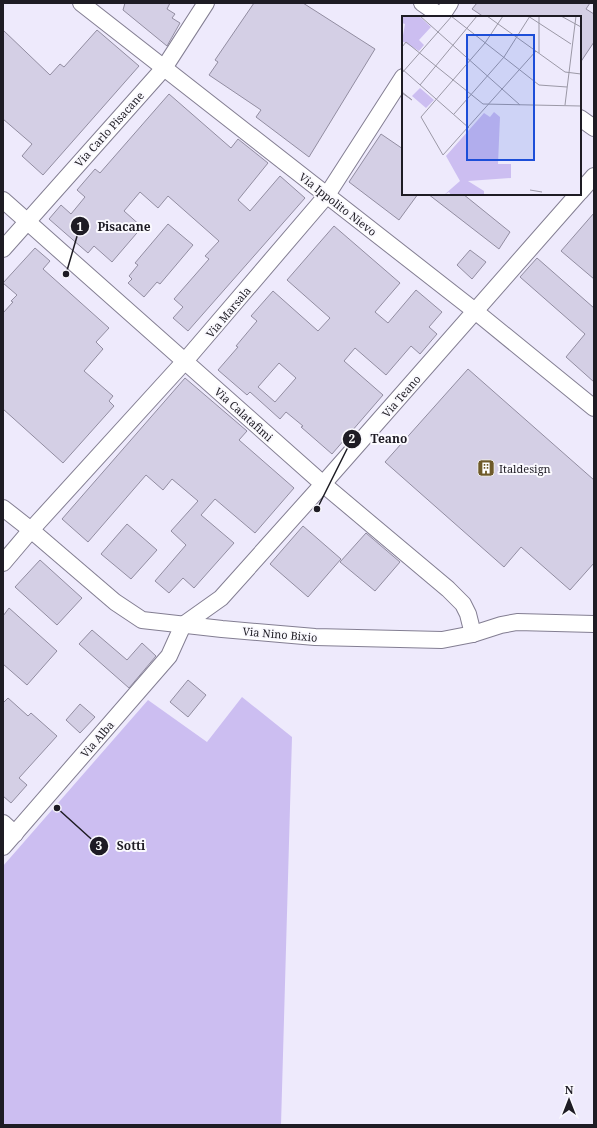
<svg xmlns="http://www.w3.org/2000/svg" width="597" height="1128" font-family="'Noto Serif',serif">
<rect width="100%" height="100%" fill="#eeeafc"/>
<polygon fill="#ccbef1" points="242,697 292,737 281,1125 3,1125 3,866 148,700 207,742"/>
<g fill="#d4cfe5" stroke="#928da1" fill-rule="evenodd">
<polygon points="125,3 170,3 167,9 175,14 172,18 180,23 167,46 123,10"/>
<polygon points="254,3 303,3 375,49 309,157 256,117 261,110 209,75 218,62 215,60"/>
<polygon points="477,3 590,3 586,9 594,14 594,42 580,63 580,17 484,17 472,9"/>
<polygon points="3,30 50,75 60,64 64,67 97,30 139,66 43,175 22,156 32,144 3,119"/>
<polygon points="169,94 231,148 238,139 268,163 238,200 250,211 280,176 305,198 188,331 173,318 183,307 174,299 209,259 205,256 219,241 168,196 158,208 140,192 124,211 142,227 112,262 94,246 88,253 49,219 61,205 71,214 85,197 77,190 95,169 100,173"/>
<polygon points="381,134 403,149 403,194 418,194 399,220 349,182"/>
<polygon points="428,194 463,194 510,232 499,249"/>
<polygon points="594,213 594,279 561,251"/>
<polygon points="168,224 193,245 160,284 157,282 144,297 128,283 132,279 129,276 138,265 135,263"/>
<path d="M334,226L400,283L375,312L388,323L416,290L442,312L429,327L437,334L420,354L411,346L386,375L355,348L344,361L383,395L332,454L301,427L303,426L286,412L280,419L250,392L247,395L218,370L238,347L236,346L257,321L251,316L273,291L318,331L330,318L287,280ZM279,363L296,378L275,402L258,387Z"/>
<polygon points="35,248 50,261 43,269 109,328 96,342 103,349 84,371 113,396 109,401 114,406 63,463 3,409 3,313 13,302 11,301 17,295 3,283"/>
<polygon points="470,250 486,262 472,279 457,265"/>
<polygon points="537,258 594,308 594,382 566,357 585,334 520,277"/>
<polygon points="468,369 594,480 594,563 570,590 521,547 504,567 385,462"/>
<polygon points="185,378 247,431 239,440 294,488 255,533 215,499 201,515 234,543 194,588 183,578 169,593 155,581 186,545 171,531 198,501 172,479 163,490 146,475 88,542 62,519"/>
<polygon points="127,524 157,550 131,579 101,554"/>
<polygon points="303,526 341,559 308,597 270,564"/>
<polygon points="366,533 400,562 375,591 340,562"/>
<polygon points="40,560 82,598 57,625 15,587"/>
<polygon points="9,608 57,651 27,685 3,664 3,616"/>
<polygon points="92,630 127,660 142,643 156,656 129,688 79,644"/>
<polygon points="188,680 206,695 188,717 170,702"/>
<polygon points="8,698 28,716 31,713 57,736 19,778 27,785 11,803 3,796 3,703"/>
<polygon points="80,704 95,717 80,733 66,720"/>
</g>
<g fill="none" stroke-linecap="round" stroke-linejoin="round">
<defs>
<g id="minor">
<polyline points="81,3 475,311 594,408"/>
<polyline points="422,3 442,17"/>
<polyline points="441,17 450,3"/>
<polyline points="580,118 594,128"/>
<polyline points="580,192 594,176"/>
<polyline points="3,200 323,484 448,589 463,604 468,614 473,634"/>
<polyline points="3,249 164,68 206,3"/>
<polyline points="3,508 31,530 115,602 142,620 222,629 315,637 442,640 473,634 501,625 517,622 594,624"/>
<polyline points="3,563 31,530 185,361 327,195 403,77"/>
<polyline points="3,823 15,834"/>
<polyline points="3,847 169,656 183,625 221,598 323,484 578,194"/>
</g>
</defs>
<use href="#minor" stroke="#837e92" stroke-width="18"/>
<use href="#minor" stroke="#fff" stroke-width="16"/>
</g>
<defs>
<symbol id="building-square" viewBox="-11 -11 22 22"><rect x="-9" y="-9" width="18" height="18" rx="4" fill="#6e5a29" stroke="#faf9fe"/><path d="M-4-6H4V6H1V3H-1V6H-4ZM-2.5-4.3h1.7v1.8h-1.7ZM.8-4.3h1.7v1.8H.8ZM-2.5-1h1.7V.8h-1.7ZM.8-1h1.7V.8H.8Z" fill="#fff"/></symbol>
</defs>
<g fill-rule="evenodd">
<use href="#building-square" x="476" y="458" width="20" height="20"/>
</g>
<g text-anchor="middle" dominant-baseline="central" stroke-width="4" stroke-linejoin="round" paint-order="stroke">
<g font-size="11" fill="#1e1c24" stroke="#faf9fe">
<text transform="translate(109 129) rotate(-48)">Via Carlo Pisacane</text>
<text transform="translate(338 204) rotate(38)">Via Ippolito Nievo</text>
<text transform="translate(228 312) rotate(-50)">Via Marsala</text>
<text transform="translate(401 396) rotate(-49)">Via Teano</text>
<text transform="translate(244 414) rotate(42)">Via Calatafimi</text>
<text transform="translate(280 634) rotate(5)">Via Nino Bixio</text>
<text transform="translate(97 739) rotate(-49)">Via Alba</text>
</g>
<g font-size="11" fill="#1e1c24" stroke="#faf9fe" text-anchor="start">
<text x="499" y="468">Italdesign</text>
</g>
</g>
<g transform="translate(402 16)">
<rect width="179" height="179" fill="#eeeafc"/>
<path d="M0,0H17L29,11L17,24L22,29L17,35L0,25L3,8L0,7ZM18,72L32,84L24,92L10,80ZM92,96L98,101L96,148H109V162L66,165L82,175V179H49L47,176L42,179L58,165L44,140L82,97L88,101Z" fill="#ccbef1"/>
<path fill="none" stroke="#9b98a6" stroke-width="1" d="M18,0L118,89M49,0L137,69L165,71M85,0L163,56L179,58M101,0L83,27L19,101L41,139L134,35M126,0L169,28M159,0L179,11M0,31L4,26L81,88L179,90M137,37V0M0,53L67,112M0,57L50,0M18,69L75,0M0,76L10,84L0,77M163,89L174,0M52,98L102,41L128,0M128,174L140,176"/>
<path fill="#1d4ed8" fill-opacity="0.15" stroke="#1d4ed8" stroke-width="2" d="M65,19H132V144H65Z"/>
<rect width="179" height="179" fill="none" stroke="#1e1c24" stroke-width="2"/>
</g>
<path fill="none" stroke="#1e1c24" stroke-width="1.5" d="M66 274L80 226M317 509L352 439M57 808L99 846"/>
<g fill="#1e1c24" stroke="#faf9fe" stroke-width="1.5">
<circle cx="66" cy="274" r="4"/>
<circle cx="317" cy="509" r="4"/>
<circle cx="57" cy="808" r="4"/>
<circle cx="80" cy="226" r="10"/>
<circle cx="352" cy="439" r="10"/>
<circle cx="99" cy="846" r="10"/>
</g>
<g font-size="12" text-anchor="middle" font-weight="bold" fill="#fff">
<text x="80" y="231">1</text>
<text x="352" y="443">2</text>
<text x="99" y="850">3</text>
</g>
<g font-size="12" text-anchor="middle" font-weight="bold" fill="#1e1c24" stroke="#faf9fe" stroke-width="4" stroke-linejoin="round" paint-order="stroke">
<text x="124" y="231">Pisacane</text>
<text x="389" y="443">Teano</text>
<text x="131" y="850">Sotti</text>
</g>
<rect width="597" height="1128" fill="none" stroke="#1e1c24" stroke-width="8"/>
<g transform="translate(569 1100)" stroke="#faf9fe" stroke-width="3" paint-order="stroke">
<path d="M0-3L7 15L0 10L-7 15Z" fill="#1e1c24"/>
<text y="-6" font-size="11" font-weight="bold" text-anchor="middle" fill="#1e1c24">N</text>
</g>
</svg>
